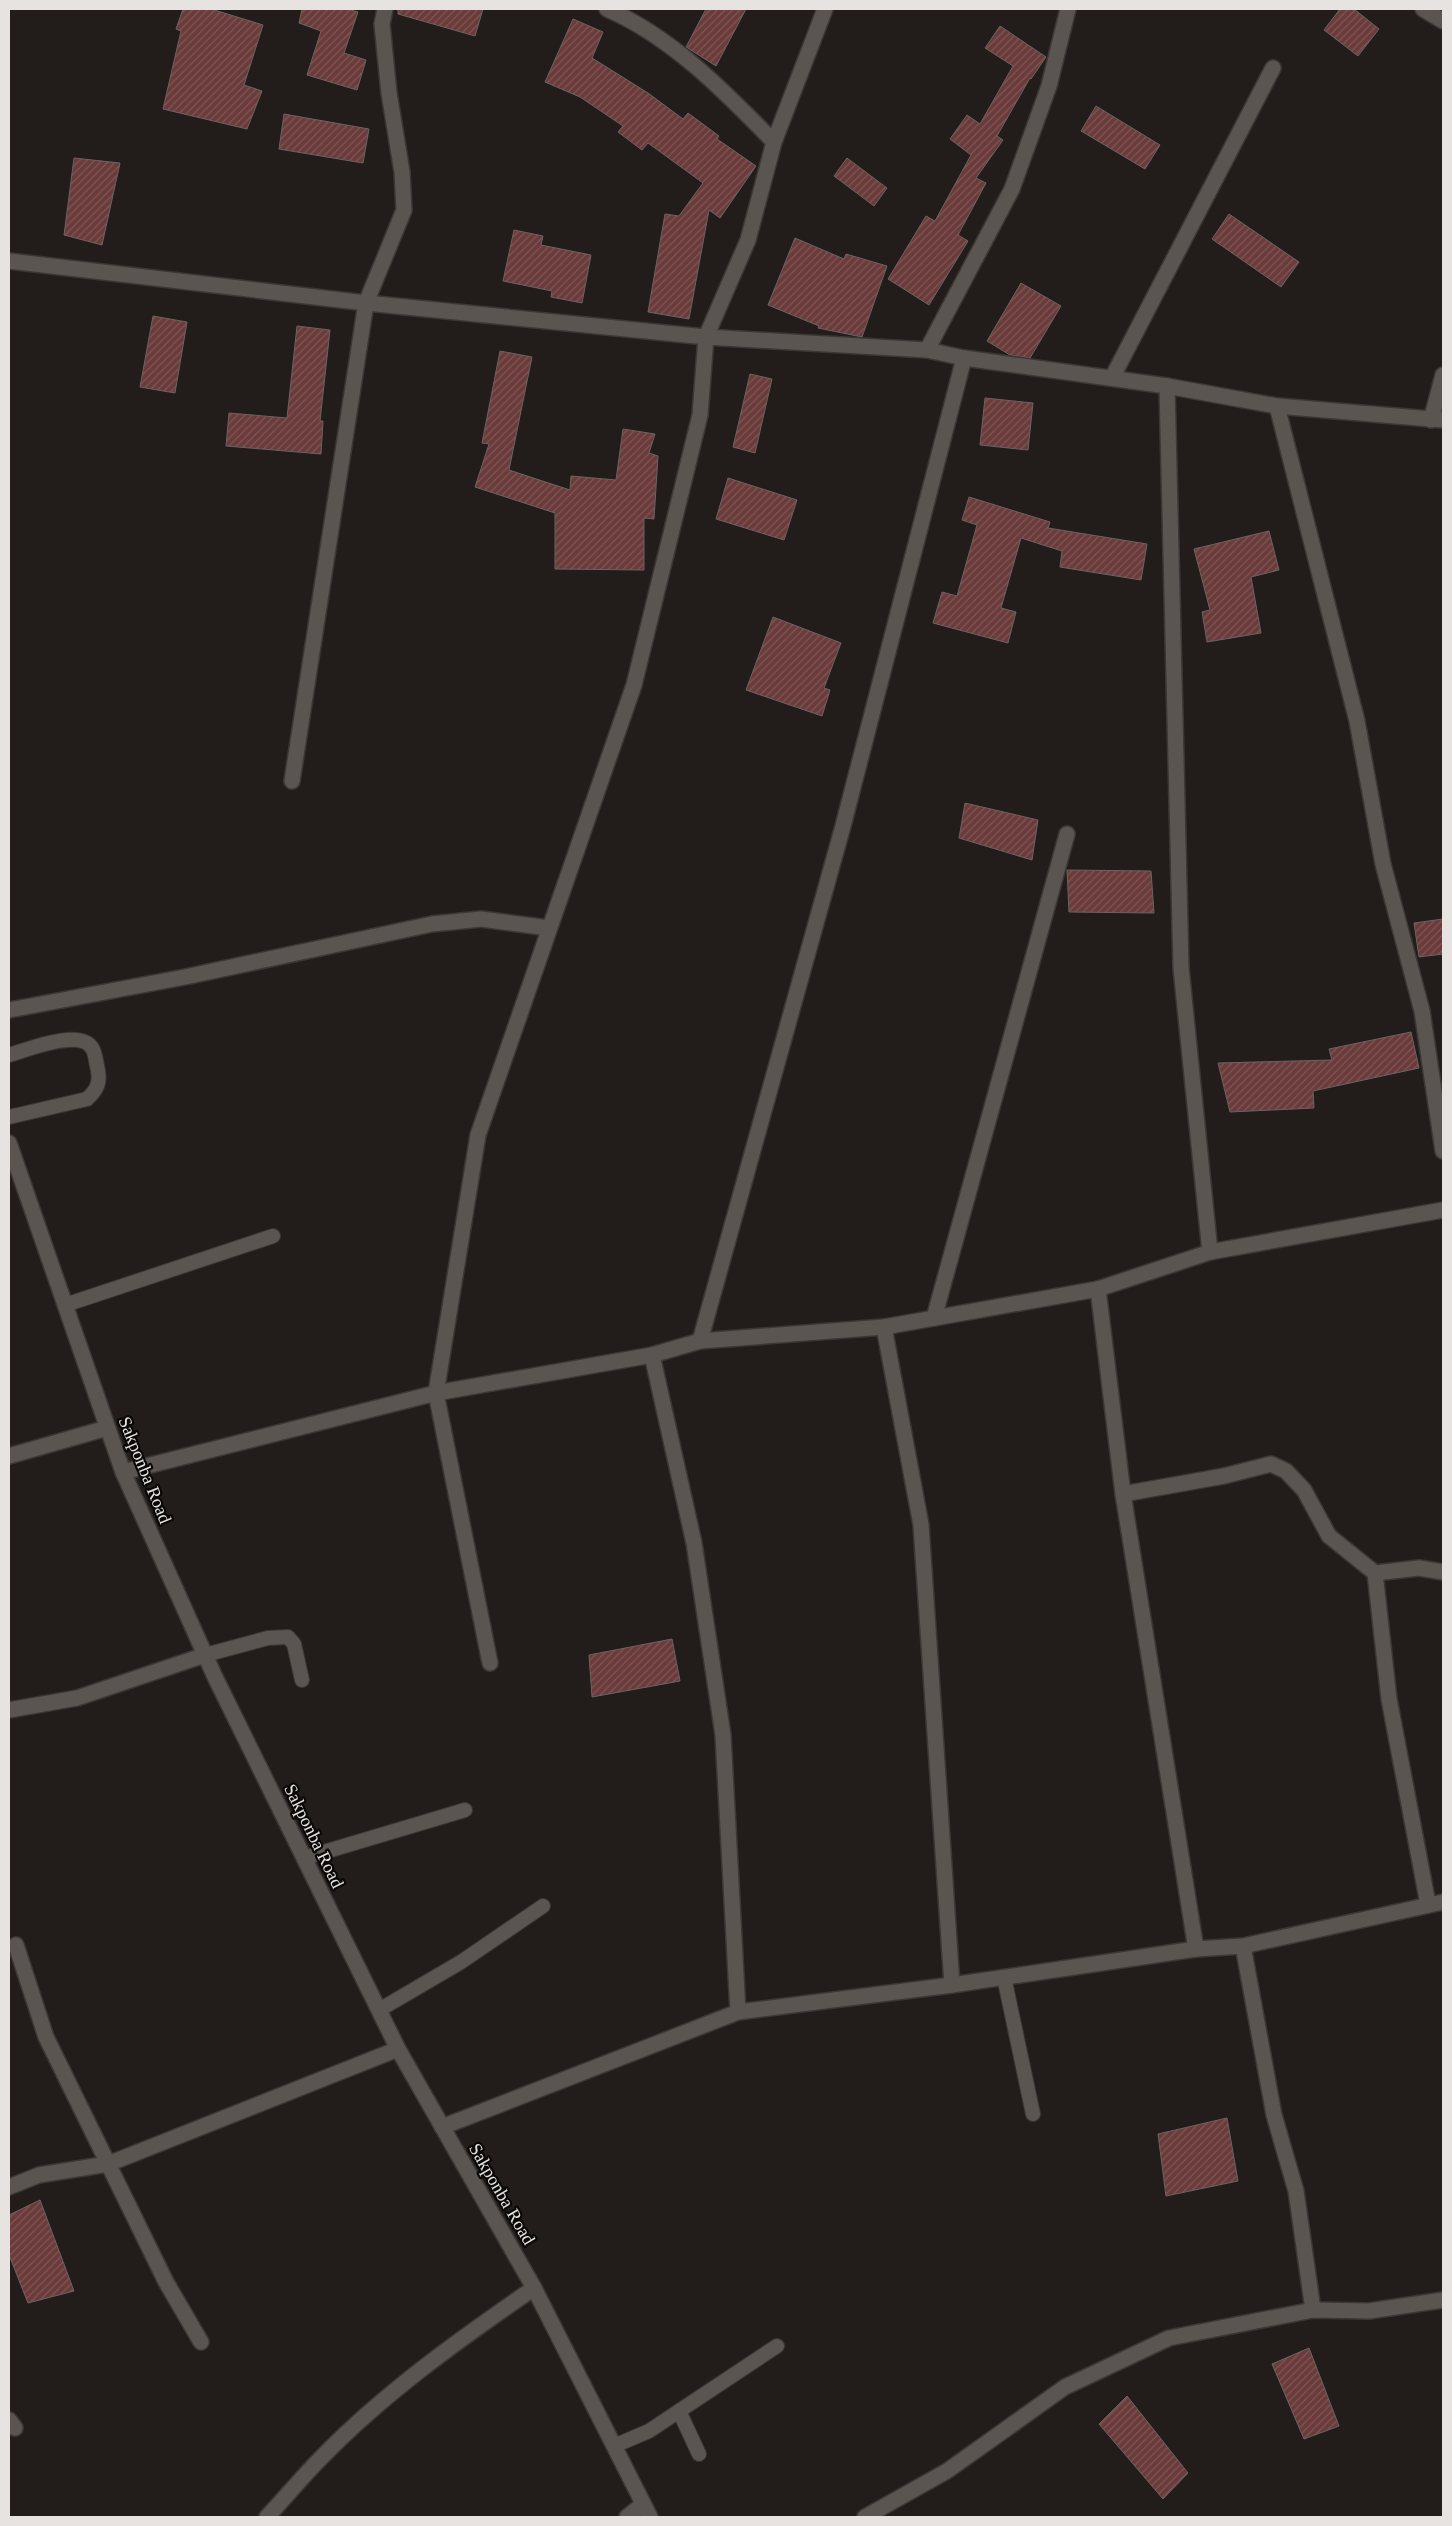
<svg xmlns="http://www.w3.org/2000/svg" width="1452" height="2526" font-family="'Times New Roman',serif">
<defs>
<pattern id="building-hatch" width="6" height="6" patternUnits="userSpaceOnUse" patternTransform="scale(1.25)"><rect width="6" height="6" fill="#6a3b3a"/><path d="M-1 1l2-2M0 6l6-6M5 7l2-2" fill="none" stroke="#7f5756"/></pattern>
</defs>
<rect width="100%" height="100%" fill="#221d1a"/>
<g fill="url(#building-hatch)" stroke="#6b6363">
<polygon points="183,9 211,9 263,25 244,85 262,91 247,129 163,109 181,31 176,29"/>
<polygon points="302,9 347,9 358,12 344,53 366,60 357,90 307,75 321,31 299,23"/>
<polygon points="398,9 483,9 475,36 398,14"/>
<polygon points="706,9 746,9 716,66 686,47"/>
<polygon points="1340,9 1354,9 1379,29 1358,56 1324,30"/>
<polygon points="573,19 603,32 592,58 648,93 683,119 688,113 719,136 717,139 756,166 720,218 709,210 689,319 648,312 665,214 679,216 703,183 648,143 642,150 618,132 623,126 580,97 545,82"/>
<polygon points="1000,26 1046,57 1031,79 1030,78 997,136 1003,140 976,178 986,183 958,235 968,241 929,305 888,279 926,216 935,221 971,155 950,139 967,115 980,124 1013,66 985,48"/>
<polygon points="1096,106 1160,145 1145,169 1081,131"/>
<polygon points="284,114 369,129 363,163 279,149"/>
<polygon points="74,158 120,163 102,245 64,235"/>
<polygon points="847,158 887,188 874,206 834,176"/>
<polygon points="1229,214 1299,262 1281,287 1212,239"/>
<polygon points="514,230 543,236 541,245 591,255 582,303 551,297 552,291 503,281"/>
<polygon points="795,238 844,259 846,254 887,266 862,337 818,328 819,326 768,305"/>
<polygon points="1021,283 1061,306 1030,358 1010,355 987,341"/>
<polygon points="153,316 187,322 175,393 140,387"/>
<polygon points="297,326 330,330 320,421 323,421 321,454 226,446 229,413 287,418"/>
<polygon points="500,351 532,357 509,470 570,490 571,476 616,480 623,429 655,434 649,453 658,456 654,519 644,518 644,570 555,569 555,513 475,487 489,444 482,443"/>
<polygon points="750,374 772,379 755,453 733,447"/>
<polygon points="985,398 1033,403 1028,450 980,445"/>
<polygon points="728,478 797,500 784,540 716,519"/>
<polygon points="969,497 1050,522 1048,528 1147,544 1141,580 1060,567 1062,551 1021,538 1001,608 1016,612 1008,643 933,623 942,592 957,596 977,525 962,520"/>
<polygon points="1269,531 1279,570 1251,577 1261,633 1207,642 1202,612 1210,610 1194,549"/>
<polygon points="773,617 841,643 824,688 830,690 822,716 746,690"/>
<polygon points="965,803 1038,820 1032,860 959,838"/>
<polygon points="1067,870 1151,871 1154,913 1069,912"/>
<polygon points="1443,919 1443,954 1419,957 1414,923"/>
<polygon points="1411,1032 1419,1068 1313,1091 1314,1108 1230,1112 1218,1063 1332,1060 1329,1049"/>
<polygon points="672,1639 680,1681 592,1697 589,1655"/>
<polygon points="1227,2118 1238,2181 1166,2196 1158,2134"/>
<polygon points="40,2200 74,2291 28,2303 9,2255 9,2215"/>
<polygon points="1309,2348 1339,2426 1304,2439 1272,2364"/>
<polygon points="1127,2396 1188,2473 1163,2499 1099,2424"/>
</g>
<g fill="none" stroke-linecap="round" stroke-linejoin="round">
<defs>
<g id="lane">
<path d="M9,1055C27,1050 80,1028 92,1048C95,1052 96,1061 97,1066C101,1081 98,1089 87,1099L9,1117"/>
<polyline points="65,1305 273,1236"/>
<polyline points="205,1655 268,1638 288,1637 294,1644 302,1680"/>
<polyline points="304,1858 465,1810"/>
<polyline points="1004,1977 1033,2114"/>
<polyline points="379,2010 461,1962 543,1906"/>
<polyline points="679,2411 699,2454"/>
<polyline points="614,2446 649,2431 777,2346"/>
</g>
<g id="street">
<path d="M607,9C672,37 725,92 774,142"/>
<polyline points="1423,9 1443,21"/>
<polyline points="9,261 366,303 706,337 927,350 964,358 1167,386 1277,406 1443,420"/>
<polyline points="927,350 1012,189 1049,86 1068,9"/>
<polyline points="1112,378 1273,68"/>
<polyline points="1167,386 1181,968 1210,1252"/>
<polyline points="1277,406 1357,721 1383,864 1422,1011 1443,1151"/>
<polyline points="1431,420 1443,375"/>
<polyline points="292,781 366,303 404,210 402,172 389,93 382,24 385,9"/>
<polyline points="9,1010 185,977 432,924 481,919 549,928"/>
<polyline points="1098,1289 1123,1494 1196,1949"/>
<polyline points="934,1318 1067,834"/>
<polyline points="884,1327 921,1525 952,1985"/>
<polyline points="700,1341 843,826 964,358"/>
<polyline points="652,1355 694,1543 723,1735 738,2012"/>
<polyline points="9,1456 107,1428"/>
<polyline points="123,1472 436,1393 652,1355 700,1341 884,1327 1098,1289 1210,1252 1443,1210"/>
<polyline points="1123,1494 1224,1476 1271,1464 1286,1471 1304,1490 1329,1536 1375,1573 1419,1568 1443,1572"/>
<polyline points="1375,1573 1389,1699 1428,1904"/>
<polyline points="490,1663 436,1393 478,1135 634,685 700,415 706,337 748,240 774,142 825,9"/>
<polyline points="9,1710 77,1698 205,1655"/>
<polyline points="16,1945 46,2037 166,2282 201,2342"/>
<polyline points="1243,1946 1274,2115 1296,2191 1313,2310"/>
<polyline points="442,2127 738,2012 952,1985 1196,1949 1243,1946 1443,1902"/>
<polyline points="9,2187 39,2175 108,2164 398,2049"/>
<polyline points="9,2420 15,2428"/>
<path d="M267,2517C285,2498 302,2477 321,2458C384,2393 460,2339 534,2288"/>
<polyline points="627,2517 643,2504"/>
<polyline points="865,2517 947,2471 1065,2387 1169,2338 1313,2310 1369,2311 1443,2300"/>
</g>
<polyline id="secondary" points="9,1143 123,1472 215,1677 398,2049 534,2288 650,2517"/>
</defs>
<use href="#lane" stroke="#3c3735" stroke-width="16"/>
<use href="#street" stroke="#3c3735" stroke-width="18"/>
<use href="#secondary" stroke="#3c3735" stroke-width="18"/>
<use href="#lane" stroke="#5b5551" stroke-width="14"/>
<use href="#street" stroke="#5b5551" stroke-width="15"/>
<use href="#secondary" stroke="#5b5551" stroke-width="15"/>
</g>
<g text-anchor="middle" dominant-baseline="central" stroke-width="4.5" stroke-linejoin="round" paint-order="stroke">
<g font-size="18" fill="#e7e3e1" stroke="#0a0807">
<text transform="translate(145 1470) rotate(68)">Sakponba Road</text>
<text transform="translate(314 1836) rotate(64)">Sakponba Road</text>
<text transform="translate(502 2194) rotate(60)">Sakponba Road</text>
</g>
</g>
<rect width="1452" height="2526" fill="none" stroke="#e7e3e1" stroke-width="20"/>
</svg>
